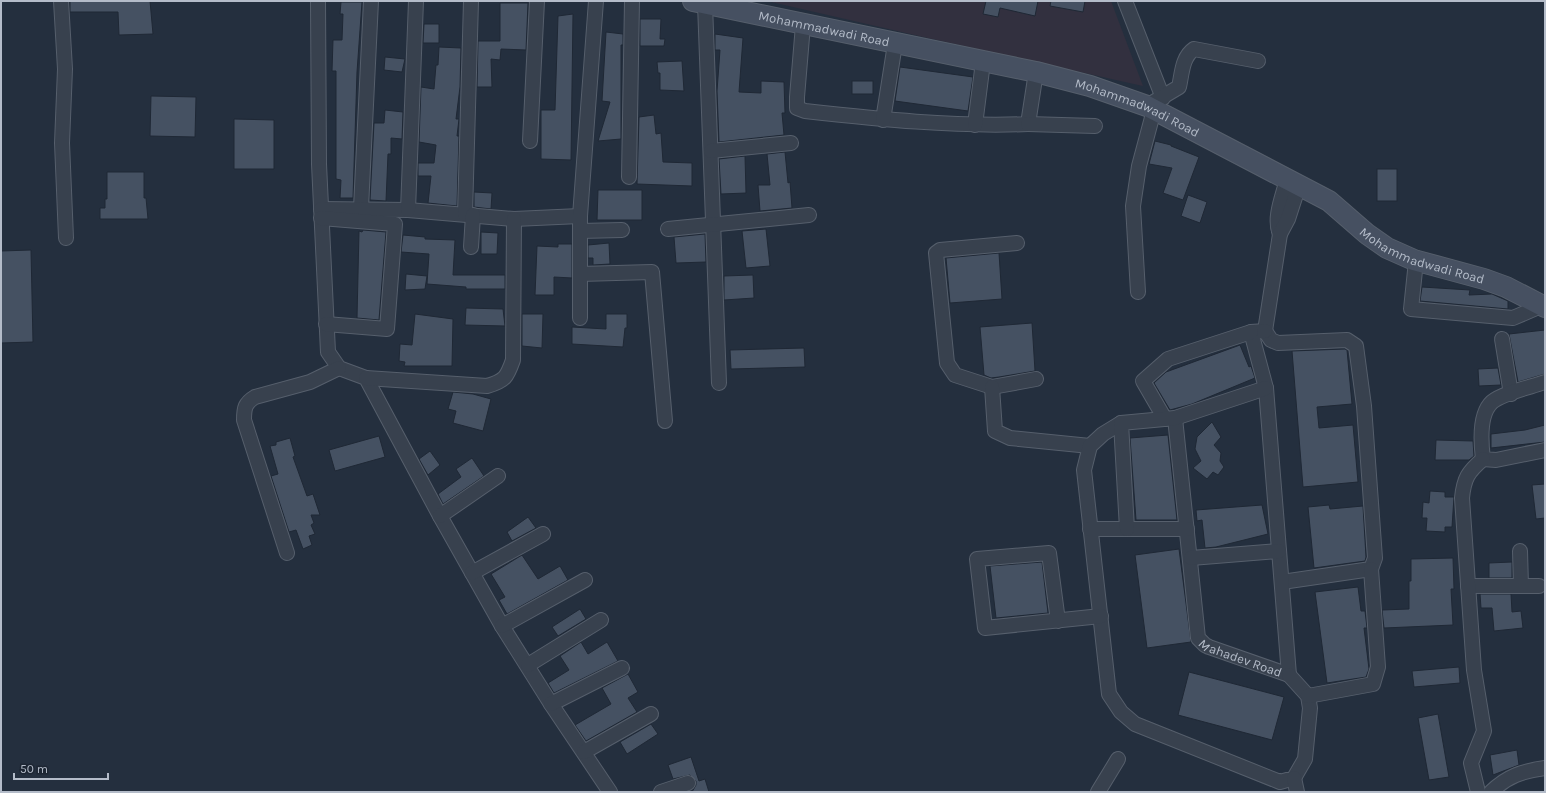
<svg xmlns="http://www.w3.org/2000/svg" width="1546" height="793" font-family="Karla,sans-serif">
<rect width="100%" height="100%" fill="#242f3e"/>
<polygon fill="#32303f" points="767,1 1111,1 1143,86 919,36"/>
<g fill="#455162" stroke="#1f2835">
<polygon points="70,1 150,1 153,34 119,35 118,12 70,12"/>
<polygon points="986,1 1038,1 1035,16 1000,8 998,17 983,14"/>
<polygon points="1051,1 1085,1 1083,12 1050,6"/>
<polygon points="341,2 362,2 357,72 353,198 340,198 341,180 336,179 336,71 332,71 333,40 342,40 343,14 340,14"/>
<polygon points="500,3 528,3 526,50 501,49 500,60 491,59 492,87 477,87 478,41 500,41"/>
<polygon points="573,14 571,160 541,159 541,110 555,110 558,16"/>
<polygon points="640,19 661,19 660,39 665,39 664,46 640,46"/>
<polygon points="424,24 439,24 439,43 423,43"/>
<polygon points="606,32 623,34 623,45 621,45 621,139 598,141 610,102 602,101"/>
<polygon points="715,34 743,38 739,92 761,93 761,81 784,82 785,113 782,113 784,135 719,142 717,91 720,50 715,50"/>
<polygon points="439,47 461,48 460,87 456,119 459,119 457,136 459,136 457,206 428,203 431,176 418,176 418,163 434,163 436,145 419,142 421,87 434,89 436,65 438,65"/>
<polygon points="385,57 405,59 402,72 384,70"/>
<polygon points="682,61 684,91 660,90 660,73 658,73 657,62"/>
<polygon points="900,67 973,77 968,111 895,101"/>
<rect x="852" y="81" width="21" height="13"/>
<polygon points="151,96 196,97 195,137 150,136"/>
<polygon points="385,110 403,112 402,139 391,138 391,154 388,154 386,201 370,200 374,123 384,123"/>
<polygon points="654,115 656,134 661,133 663,162 692,163 692,186 637,184 639,117"/>
<polygon points="234,119 274,120 274,169 234,169"/>
<polygon points="1155,141 1171,145 1171,146 1199,157 1183,200 1163,193 1172,168 1149,164"/>
<polygon points="785,152 788,183 790,182 792,208 760,211 758,185 770,185 767,154"/>
<polygon points="745,156 746,193 721,194 719,159"/>
<rect x="1377" y="169" width="20" height="32"/>
<polygon points="107,172 144,172 144,198 146,198 148,219 100,219 100,208 105,208 105,199 107,199"/>
<polygon points="598,190 642,190 642,220 597,220"/>
<polygon points="474,192 492,193 491,209 474,207"/>
<polygon points="1188,195 1207,202 1200,223 1181,216"/>
<polygon points="766,229 770,266 746,268 742,231"/>
<polygon points="363,230 386,232 379,320 357,318 359,231 362,232"/>
<polygon points="481,232 498,233 497,254 481,254"/>
<polygon points="705,234 706,262 676,263 674,237"/>
<polygon points="403,235 425,237 425,239 455,240 453,275 505,275 505,289 466,289 466,287 427,284 429,254 401,252"/>
<polygon points="609,243 610,264 593,265 593,258 588,258 588,245"/>
<polygon points="558,244 572,244 572,278 554,277 554,295 535,295 537,246 558,247"/>
<polygon points="31,250 33,342 1,343 1,251"/>
<polygon points="999,253 1002,299 950,303 946,258"/>
<polygon points="406,274 427,276 425,289 405,290"/>
<polygon points="753,275 754,298 724,300 724,276"/>
<polygon points="1422,287 1470,290 1469,295 1492,294 1508,301 1508,309 1420,301"/>
<polygon points="466,308 503,309 505,326 465,325"/>
<polygon points="415,314 453,319 452,366 404,366 405,362 399,361 400,344 412,345"/>
<polygon points="522,314 543,314 542,348 522,346"/>
<polygon points="606,314 627,314 627,328 625,328 623,347 572,344 572,327 606,329"/>
<polygon points="1032,323 1035,371 999,377 991,378 984,375 980,327"/>
<polygon points="1545,330 1545,374 1518,382 1509,334"/>
<polygon points="1240,345 1249,367 1251,366 1255,378 1192,404 1170,410 1154,383 1166,372"/>
<polygon points="804,348 805,367 731,369 730,350"/>
<polygon points="1345,349 1347,350 1352,404 1317,407 1319,428 1353,425 1358,482 1303,487 1292,351"/>
<polygon points="1498,368 1501,385 1479,386 1478,369"/>
<polygon points="453,392 473,394 491,399 483,431 453,423 456,411 448,409"/>
<polygon points="1212,422 1221,437 1214,445 1221,453 1220,461 1224,467 1218,475 1213,472 1207,479 1193,468 1201,461 1195,449 1197,437"/>
<polygon points="1545,425 1545,442 1491,448 1491,434 1525,430"/>
<polygon points="1168,435 1177,520 1136,520 1130,438"/>
<polygon points="379,436 385,457 335,471 329,450"/>
<polygon points="290,438 295,456 293,457 307,496 313,494 320,515 311,515 314,523 311,525 315,534 309,536 312,545 303,549 296,530 289,532 271,476 278,474 270,446 276,445 276,442"/>
<polygon points="1436,440 1473,441 1474,456 1469,460 1435,460"/>
<polygon points="430,451 440,465 428,475 419,459"/>
<polygon points="472,458 484,476 443,504 438,494 461,477 456,469"/>
<polygon points="1545,484 1545,518 1536,519 1532,485"/>
<polygon points="1430,491 1445,492 1445,497 1454,497 1452,527 1445,527 1445,532 1426,531 1427,518 1422,518 1423,502 1429,503"/>
<polygon points="1262,505 1268,534 1216,547 1205,548 1202,520 1197,521 1196,510"/>
<polygon points="1329,505 1330,509 1363,506 1366,557 1365,561 1314,568 1308,507"/>
<polygon points="528,517 536,528 512,541 507,532"/>
<polygon points="1179,549 1191,642 1147,648 1135,555"/>
<polygon points="522,555 538,579 560,566 568,580 507,614 499,600 505,597 491,574"/>
<polygon points="1453,558 1454,589 1451,589 1453,625 1384,628 1382,610 1409,609 1409,581 1411,581 1411,559"/>
<polygon points="1042,562 1048,613 996,618 990,566"/>
<polygon points="1512,562 1512,578 1489,578 1489,563"/>
<polygon points="1358,587 1361,611 1365,611 1367,628 1364,628 1369,669 1366,677 1327,683 1315,592"/>
<polygon points="1480,594 1511,594 1512,612 1521,611 1523,628 1494,631 1492,608 1481,608"/>
<polygon points="580,609 586,619 558,636 552,627"/>
<polygon points="581,642 588,654 607,642 618,661 554,693 548,683 569,670 560,656"/>
<polygon points="1459,667 1460,683 1414,687 1412,671"/>
<polygon points="1189,672 1284,697 1272,740 1178,715"/>
<polygon points="628,674 638,692 628,698 637,712 586,741 575,725 611,704 602,688"/>
<polygon points="1438,714 1449,777 1429,780 1418,718"/>
<polygon points="651,724 658,734 627,754 620,742"/>
<polygon points="1517,750 1519,765 1493,775 1490,755"/>
<polygon points="691,757 699,781 705,779 709,792 692,792 696,785 696,781 690,775 673,779 668,765"/>
</g>
<g fill="none" stroke-linecap="round" stroke-linejoin="round">
<defs>
<g id="minor">
<polyline points="61,1 65,69 62,143 66,238"/>
<polyline points="318,1 319,164 328,352 339,368 366,378 440,516 502,626 551,704 610,792"/>
<polyline points="1125,1 1163,98"/>
<polyline points="705,4 719,383"/>
<path d="M803,25L797,97V108L805,111C879,119 953,127 1028,124L1036,72"/>
<path d="M1147,106L1179,87C1182,74 1182,57 1194,49L1258,61"/>
<polyline points="883,120 895,44"/>
<polyline points="1028,124 1095,126"/>
<polyline points="975,125 983,62"/>
<polyline points="530,141 537,1"/>
<polyline points="711,151 791,143"/>
<polyline points="629,177 632,1"/>
<polyline points="361,208 371,1"/>
<polyline points="321,209 408,210 514,219 580,216"/>
<polyline points="408,210 416,1"/>
<polyline points="465,214 471,1"/>
<polyline points="321,218 395,224 387,329 326,324"/>
<polyline points="668,229 809,215"/>
<polyline points="580,231 622,230"/>
<path d="M1280,234C1273,218 1283,196 1287,179"/>
<polyline points="1017,243 940,250 936,253 947,363 955,375 992,387 1036,379"/>
<polyline points="471,247 473,215"/>
<polyline points="1416,261 1411,309 1513,318 1541,306"/>
<polyline points="580,274 652,272 665,421"/>
<polyline points="1138,292 1133,206 1139,166 1154,110"/>
<polyline points="580,318 580,216 596,1"/>
<polyline points="1265,331 1271,340 1278,343 1347,340 1356,346 1364,406 1375,558 1371,569 1282,582"/>
<polyline points="1265,331 1280,234 1288,219 1299,185"/>
<polyline points="1502,339 1511,394"/>
<path d="M366,378L487,386C505,381 507,377 513,360L514,219"/>
<path d="M1545,382C1531,387 1503,393 1492,402C1479,414 1481,443 1483,459L1496,460L1545,450"/>
<polyline points="992,387 995,431 1010,438 1090,446"/>
<path id="s1" d="M1175,418L1198,638L1205,645L1209,647L1289,675L1266,388L1251,332L1265,331"/>
<polyline points="1165,419 1143,381 1168,359 1251,332"/>
<polyline points="1121,423 1103,434 1090,446 1084,470 1109,694 1121,712 1135,724 1280,782 1294,778 1305,759 1310,708 1308,696 1289,675"/>
<polyline points="440,516 498,476"/>
<polyline points="1090,529 1187,529"/>
<polyline points="1127,529 1121,423 1175,418 1266,388"/>
<polyline points="1520,551 1521,586"/>
<path d="M287,553L244,420C244,408 245,403 255,397L310,382L339,368"/>
<polyline points="1191,558 1279,551"/>
<polyline points="472,573 543,534"/>
<polyline points="1468,586 1539,586"/>
<polyline points="1058,621 1049,553 977,559 985,628 1101,616"/>
<polyline points="502,626 585,580"/>
<polyline points="528,665 601,620"/>
<polyline points="1308,696 1373,684 1378,667 1371,569"/>
<polyline points="551,704 622,668"/>
<polyline points="584,752 651,714"/>
<polyline points="1294,778 1297,792"/>
<polyline points="661,792 688,783"/>
<polyline points="1098,792 1118,759"/>
<path d="M1478,792L1471,763L1484,731L1474,670L1462,498C1464,478 1468,472 1483,459"/>
<path d="M1491,792C1507,776 1523,771 1545,768"/>
</g>
<g id="secondary">
<path id="s2" d="M693,1L1036,72L1090,86L1147,106L1329,201L1367,234L1387,248L1414,260L1484,279L1506,287L1545,307"/>
</g>
</defs>
<use href="#minor" stroke="#565f6c" stroke-width="16"/>
<use href="#secondary" stroke="#565f6c" stroke-width="22"/>
<use href="#minor" stroke="#38414e" stroke-width="14"/>
<use href="#secondary" stroke="#465061" stroke-width="20"/>
</g>
<g text-anchor="middle" dominant-baseline="central" stroke-width="3.5" stroke-linejoin="round" paint-order="stroke">
<g font-size="13" fill="#b4bcc9" stroke="#1d2633">
<text stroke="none"><textPath href="#s2" startOffset="134">Mohammadwadi Road</textPath></text>
<text stroke="none"><textPath href="#s2" startOffset="458">Mohammadwadi Road</textPath></text>
<text stroke="none"><textPath href="#s2" startOffset="782">Mohammadwadi Road</textPath></text>
<text stroke="none"><textPath href="#s1" startOffset="269">Mahadev Road</textPath></text>
</g>
</g>
<rect width="1546" height="793" fill="none" stroke="#b4bcc9" stroke-width="4"/>
<path d="M14 773v6h94v-6" fill="none" stroke="#b4bcc9" stroke-width="2"/>
<text x="20" y="773" font-size="12" fill="#b4bcc9" stroke="#1d2633" stroke-width="3" paint-order="stroke">50 m</text>
</svg>
